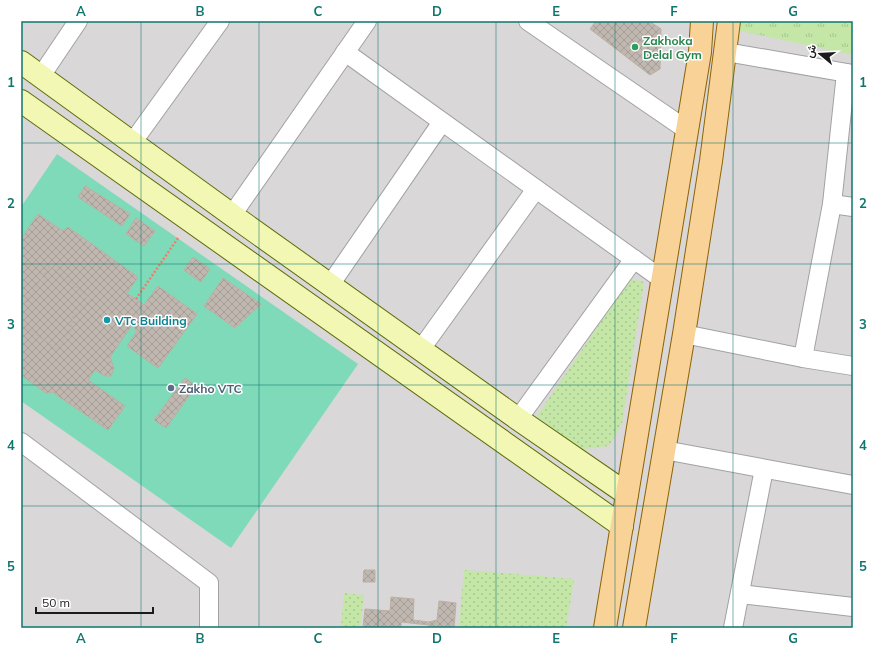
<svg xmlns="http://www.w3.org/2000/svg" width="874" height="649" font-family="Mulish,Vazirmatn,sans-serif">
<defs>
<pattern id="grass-tufts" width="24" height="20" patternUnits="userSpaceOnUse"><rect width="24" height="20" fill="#c4e6a6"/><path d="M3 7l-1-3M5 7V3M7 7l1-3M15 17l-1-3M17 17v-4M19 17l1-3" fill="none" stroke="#a8c58e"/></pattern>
<pattern id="garden-dots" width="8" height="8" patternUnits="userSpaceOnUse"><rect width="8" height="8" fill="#c4e6a6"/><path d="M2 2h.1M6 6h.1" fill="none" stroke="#a8c58e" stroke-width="1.8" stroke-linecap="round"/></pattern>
<pattern id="building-cross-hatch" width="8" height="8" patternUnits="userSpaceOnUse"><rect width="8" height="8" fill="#c0b8b0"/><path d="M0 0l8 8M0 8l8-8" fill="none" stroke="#a49e97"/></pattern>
</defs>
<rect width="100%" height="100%" fill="#ece8e0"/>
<rect fill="#d9d7d7" x="21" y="21" width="832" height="607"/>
<polygon fill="url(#grass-tufts)" points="737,21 853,21 853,55 736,30"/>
<g fill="url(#garden-dots)">
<polygon points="630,279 644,282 622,423 609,446 577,450 537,416"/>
<polygon points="464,570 574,579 566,628 459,628"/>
<polygon points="344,593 364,595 360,628 341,628"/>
</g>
<polygon fill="#7fdab9" points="57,154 358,364 231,548 21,401 21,207"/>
<g fill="url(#building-cross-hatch)" stroke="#bdafa3">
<polygon points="596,21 649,21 661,29 660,69 650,75 590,29"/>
<polygon points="85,186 130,214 122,226 78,197"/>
<polygon points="38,214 63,231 68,227 138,277 127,293 144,305 158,286 197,314 158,368 127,346 137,331 132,325 110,357 114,368 111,376 105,376 95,370 88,380 125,406 108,430 52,392 46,393 21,375 21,239"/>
<polygon points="136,218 155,231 144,246 126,234"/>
<polygon points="193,257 210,269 201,282 184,270"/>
<polygon points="50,266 91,299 73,316 71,330 57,349 21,324 21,308"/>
<polygon points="223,278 261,304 235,328 204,306"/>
<polygon points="185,378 196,386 166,428 154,420"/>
<polygon points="364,570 375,570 375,582 363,582"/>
<polygon points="391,597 414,599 413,620 429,622 429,625 401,622 401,628 363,628 365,609 390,611"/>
<polygon points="439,601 456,603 454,628 429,628 429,622 437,620"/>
</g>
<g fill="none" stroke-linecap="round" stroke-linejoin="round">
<defs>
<g id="street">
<polyline points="528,21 687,130"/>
<polyline points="345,52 663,280"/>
<polyline points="726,52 853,74"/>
<polyline points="846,73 832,204 853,207"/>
<polyline points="41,76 78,21"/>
<polyline points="132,143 220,21"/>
<polyline points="232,215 367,21"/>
<polyline points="330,285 442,122"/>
<polyline points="684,334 803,358 853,366"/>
<polyline points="421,349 536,189"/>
<polyline points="803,358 832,204"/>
<polyline points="518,419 634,259"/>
<polyline points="21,442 209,583 209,628"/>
<polyline points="664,450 853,485"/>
<polyline points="740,594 853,607"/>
<polyline points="733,628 764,469"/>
</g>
<g id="secondary">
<polyline points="21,62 232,215 518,419 627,494"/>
<polyline points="21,101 622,526"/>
</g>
<g id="primary">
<path d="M605,628C636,436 669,244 700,52L702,21"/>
<polyline points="634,628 684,334 711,161 729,21"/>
</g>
</defs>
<use href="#street" stroke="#a2a2a2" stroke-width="20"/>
<use href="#secondary" stroke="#5e6c07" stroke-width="24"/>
<use href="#primary" stroke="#8d6304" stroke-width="24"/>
<polyline stroke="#f67a67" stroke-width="2.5" stroke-dasharray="2 2" stroke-linecap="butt" points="136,299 178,238"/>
<use href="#street" stroke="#fff" stroke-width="18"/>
<use href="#secondary" stroke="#f2f7b3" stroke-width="22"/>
<use href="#primary" stroke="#f9d298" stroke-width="22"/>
</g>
<path fill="none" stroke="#0f766e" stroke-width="1" stroke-opacity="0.55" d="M141,21V628M259,21V628M378,21V628M496,21V628M615,21V628M733,21V628M21,143H853M21,264H853M21,385H853M21,506H853"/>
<circle fill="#2e9e5b" stroke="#fff" stroke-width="1.5" cx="635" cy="47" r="4"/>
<circle fill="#0f9aa8" stroke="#fff" stroke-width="1.5" cx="107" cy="320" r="4"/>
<circle fill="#5c6f8a" stroke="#fff" stroke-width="1.5" cx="171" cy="388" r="4"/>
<g text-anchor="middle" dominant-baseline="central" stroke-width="3" stroke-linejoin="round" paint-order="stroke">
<g font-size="12" font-weight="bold" fill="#27864d" stroke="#fff" text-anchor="start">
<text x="643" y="40">Zakhoka<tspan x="643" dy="14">Delal Gym</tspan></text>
</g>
<g font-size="12" font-weight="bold" fill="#0d838f" stroke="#fff" text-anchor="start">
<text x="115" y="320">VTc Building</text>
</g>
<g font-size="12" font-weight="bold" fill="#4e5e75" stroke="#fff" text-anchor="start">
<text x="179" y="388">Zakho VTC</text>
</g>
</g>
<rect width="874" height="649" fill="none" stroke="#ffffff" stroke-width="44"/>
<g transform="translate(820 54) rotate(288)" stroke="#ffffff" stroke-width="3" paint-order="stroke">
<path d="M0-3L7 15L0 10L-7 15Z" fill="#1b1b1b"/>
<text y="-6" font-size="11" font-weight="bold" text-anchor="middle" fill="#1b1b1b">ش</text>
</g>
<path d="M36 607v6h117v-6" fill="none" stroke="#1b1b1b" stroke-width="2"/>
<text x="42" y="607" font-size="12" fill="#1b1b1b" stroke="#ffffff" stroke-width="3" paint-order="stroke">50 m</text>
<rect x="22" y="22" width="830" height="605" fill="none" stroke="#0f766e" stroke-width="1.5"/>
<g font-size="13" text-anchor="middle" font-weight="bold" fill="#0f766e">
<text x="81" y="16">A</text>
<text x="200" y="16">B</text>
<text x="318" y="16">C</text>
<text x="437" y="16">D</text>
<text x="556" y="16">E</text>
<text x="674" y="16">F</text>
<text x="793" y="16">G</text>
<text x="11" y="87">1</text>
<text x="863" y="87">1</text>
<text x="11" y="208">2</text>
<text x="863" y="208">2</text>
<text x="11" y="329">3</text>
<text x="863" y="329">3</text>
<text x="11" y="450">4</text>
<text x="863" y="450">4</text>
<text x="11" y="571">5</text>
<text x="863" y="571">5</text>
<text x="81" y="643">A</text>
<text x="200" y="643">B</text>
<text x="318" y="643">C</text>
<text x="437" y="643">D</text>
<text x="556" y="643">E</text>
<text x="674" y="643">F</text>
<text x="793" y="643">G</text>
</g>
</svg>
